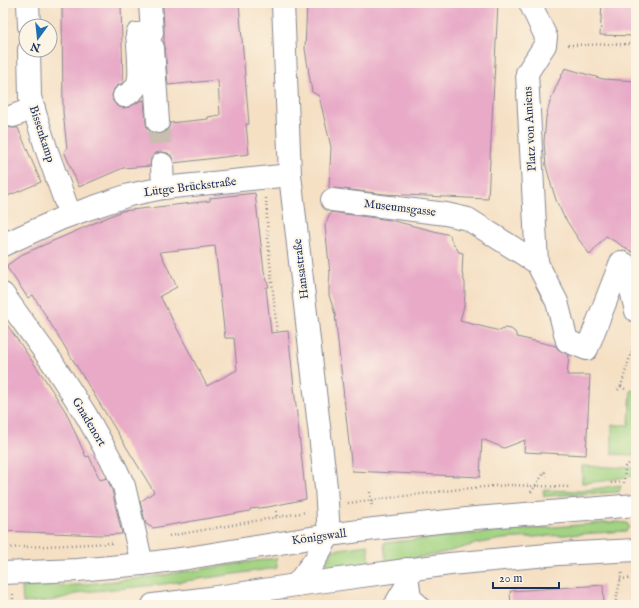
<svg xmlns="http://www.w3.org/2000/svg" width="639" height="608" font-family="'IM FELL English',serif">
<rect width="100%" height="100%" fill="#fcf5e5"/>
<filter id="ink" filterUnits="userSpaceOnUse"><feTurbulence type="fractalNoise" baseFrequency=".025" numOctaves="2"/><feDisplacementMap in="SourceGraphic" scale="8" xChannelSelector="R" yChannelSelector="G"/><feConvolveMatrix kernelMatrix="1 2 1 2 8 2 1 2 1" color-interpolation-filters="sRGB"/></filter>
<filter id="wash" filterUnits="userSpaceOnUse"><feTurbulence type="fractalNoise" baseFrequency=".012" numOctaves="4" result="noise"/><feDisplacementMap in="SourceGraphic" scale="16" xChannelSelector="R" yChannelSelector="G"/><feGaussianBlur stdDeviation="0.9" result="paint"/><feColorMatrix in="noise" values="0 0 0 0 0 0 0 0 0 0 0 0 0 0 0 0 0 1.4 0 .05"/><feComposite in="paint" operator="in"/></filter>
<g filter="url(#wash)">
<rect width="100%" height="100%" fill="#f5e0c4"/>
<g fill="#a3d382" stroke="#5f8170">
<polygon points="631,390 636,391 636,455 612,454 612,425 629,425"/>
<polygon points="582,466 636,468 636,475 604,481 582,483"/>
<polygon points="621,485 619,492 544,496 543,490 580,491"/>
<polygon points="617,522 627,523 629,527 626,531 503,539 479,543 450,551 428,556 386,563 384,543 491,532"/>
<polygon points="368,545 370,564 328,570 321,568 333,550"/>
<polygon points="276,558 277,568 157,585 83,592 55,600 23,603 22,587 77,585 143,578"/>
</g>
<g id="blocks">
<g fill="#e8aac7" fill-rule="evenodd">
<polygon points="62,3 121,3 123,83 118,85 114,89 112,95 113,101 117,106 123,108 129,107 140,101 144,100 146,123 147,129 152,133 158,134 165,132 169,128 170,123 208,119 208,117 220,115 218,80 168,85 165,47 164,41 164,32 163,3 239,3 249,124 246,124 249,154 174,163 172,157 168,153 161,152 156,153 151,158 150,166 123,168 79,187 64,151 67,149 63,112"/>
<polygon points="307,3 498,3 488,199 384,194 334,188 329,188 331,147 319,96 312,92 305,49"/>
<polygon points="602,3 636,3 636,36 600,35"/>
<polygon points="565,68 603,79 636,81 636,254 606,236 590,255 577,237 563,215 556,200 551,184 546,166 544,142 546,117 550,102 556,87"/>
<polygon points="3,123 5,126 11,128 18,128 41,182 3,198"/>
<path d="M255,193L264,271L269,287H266L271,333L288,331L306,499L268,507L250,509V511L153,528L146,524L140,502L154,492L33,295L28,298L6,266L23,254L122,211L210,201V198ZM215,246L225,338H234L237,370L207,386L160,296L177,287L160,252Z"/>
<polygon points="331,212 390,220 450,235 451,240 459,252 463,253 462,273 465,283 465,295 464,306 460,321 500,331 505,328 511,329 515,332 517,337 556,346 558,349 569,355 567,375 590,375 586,455 524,452 525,440 504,448 482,439 480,477 352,471 335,314 329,295 329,284 330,274 325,225"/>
<polygon points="3,319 44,378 66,412 86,457 89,456 100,480 107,478 112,490 122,534 101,535 3,531"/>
<polygon points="603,585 604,605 511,605 510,591"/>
</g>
</g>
</g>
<g filter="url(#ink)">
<use href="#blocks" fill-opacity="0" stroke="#888891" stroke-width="1"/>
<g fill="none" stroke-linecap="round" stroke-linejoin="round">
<polyline stroke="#c9bdb0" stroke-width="22" stroke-dasharray="22 11" stroke-linecap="butt" points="158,122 162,164"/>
<defs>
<g id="minor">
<polyline points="28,3 29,26"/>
<polyline points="283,3 290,175 326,487 329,535"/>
<polyline points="530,3 546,37 545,45 527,73 537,263"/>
<polyline points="153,48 158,122"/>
<polyline points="29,50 30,97 47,151 70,215"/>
<path d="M124,96C140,90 140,78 139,63C139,54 138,44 137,34L152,33L150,3"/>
<polyline points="13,116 34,108"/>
<polyline points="162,164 163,188"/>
<polyline points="332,200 446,214 468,219 537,263 557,302 567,341 587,349 621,262 625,264 636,311"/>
<polyline points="3,245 60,219 82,211 129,195 163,188 290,175"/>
<polyline points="3,294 52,362 86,415 114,465 124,486 142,564"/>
<polyline points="408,583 410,598 418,605"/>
<polyline points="395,605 408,583 407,569"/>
</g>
<g id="major">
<polyline points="3,573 78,570 142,564 188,558 329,535 374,529 476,518 636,505"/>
<polyline points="296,585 315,560 329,535"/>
<polyline points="153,605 210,598 296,585 450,564 558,554 636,550"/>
</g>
</defs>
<use href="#minor" stroke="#888891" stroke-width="24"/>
<use href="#major" stroke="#888891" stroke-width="24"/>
<g stroke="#888891" stroke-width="2.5" stroke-dasharray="1 3" stroke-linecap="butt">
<polyline points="568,45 636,44"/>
<polyline points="266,198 268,241 277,333"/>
<polyline points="621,386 626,390"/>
<polyline points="618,390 621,386 636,337"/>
<polyline points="544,473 547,476"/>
<polyline points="611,483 622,482"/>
<polyline points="624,483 625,467 632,461 636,461"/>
<polyline points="370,492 372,508"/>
<polyline points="531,492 547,469"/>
<polyline points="348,503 461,489 508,485 568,487"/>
<polyline points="276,511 277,518"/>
<polyline points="169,536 306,512"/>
<polyline points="3,548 112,543"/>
<polyline points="620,579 636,578"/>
<polyline points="13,594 13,605"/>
<polyline points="615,605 622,572"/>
</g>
<use href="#minor" stroke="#fff" stroke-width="22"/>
<use href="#major" stroke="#fff" stroke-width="22"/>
</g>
</g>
<g text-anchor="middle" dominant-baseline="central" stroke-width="4" stroke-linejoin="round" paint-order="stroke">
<g font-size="12" fill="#1b2f5e" stroke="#fcf5e5">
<text transform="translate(530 129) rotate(-93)">Platz von Amiens</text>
<text transform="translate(42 134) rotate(72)">Bissenkamp</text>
<text transform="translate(190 187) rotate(-7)">Lütge Brückstraße</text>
<text transform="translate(400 208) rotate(7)">Museumsgasse</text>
<text transform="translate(301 269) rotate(-97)">Hansastraße</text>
<text transform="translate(89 422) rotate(59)">Gnadenort</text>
<text transform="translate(319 537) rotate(-8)">Königswall</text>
</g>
</g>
<rect width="639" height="608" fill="none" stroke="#fcf5e5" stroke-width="16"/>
<g transform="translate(38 38) rotate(195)"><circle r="19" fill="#fcf5e5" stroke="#a2a6af"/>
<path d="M0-3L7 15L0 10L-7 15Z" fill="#1f6fb2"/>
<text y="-6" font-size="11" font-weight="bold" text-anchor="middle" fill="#1b2f5e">N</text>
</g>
<path d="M493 582v6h66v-6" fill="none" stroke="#1b2f5e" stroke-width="2"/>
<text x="499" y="582" font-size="12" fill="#1b2f5e" stroke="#fcf5e5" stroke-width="3" paint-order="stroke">20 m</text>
</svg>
